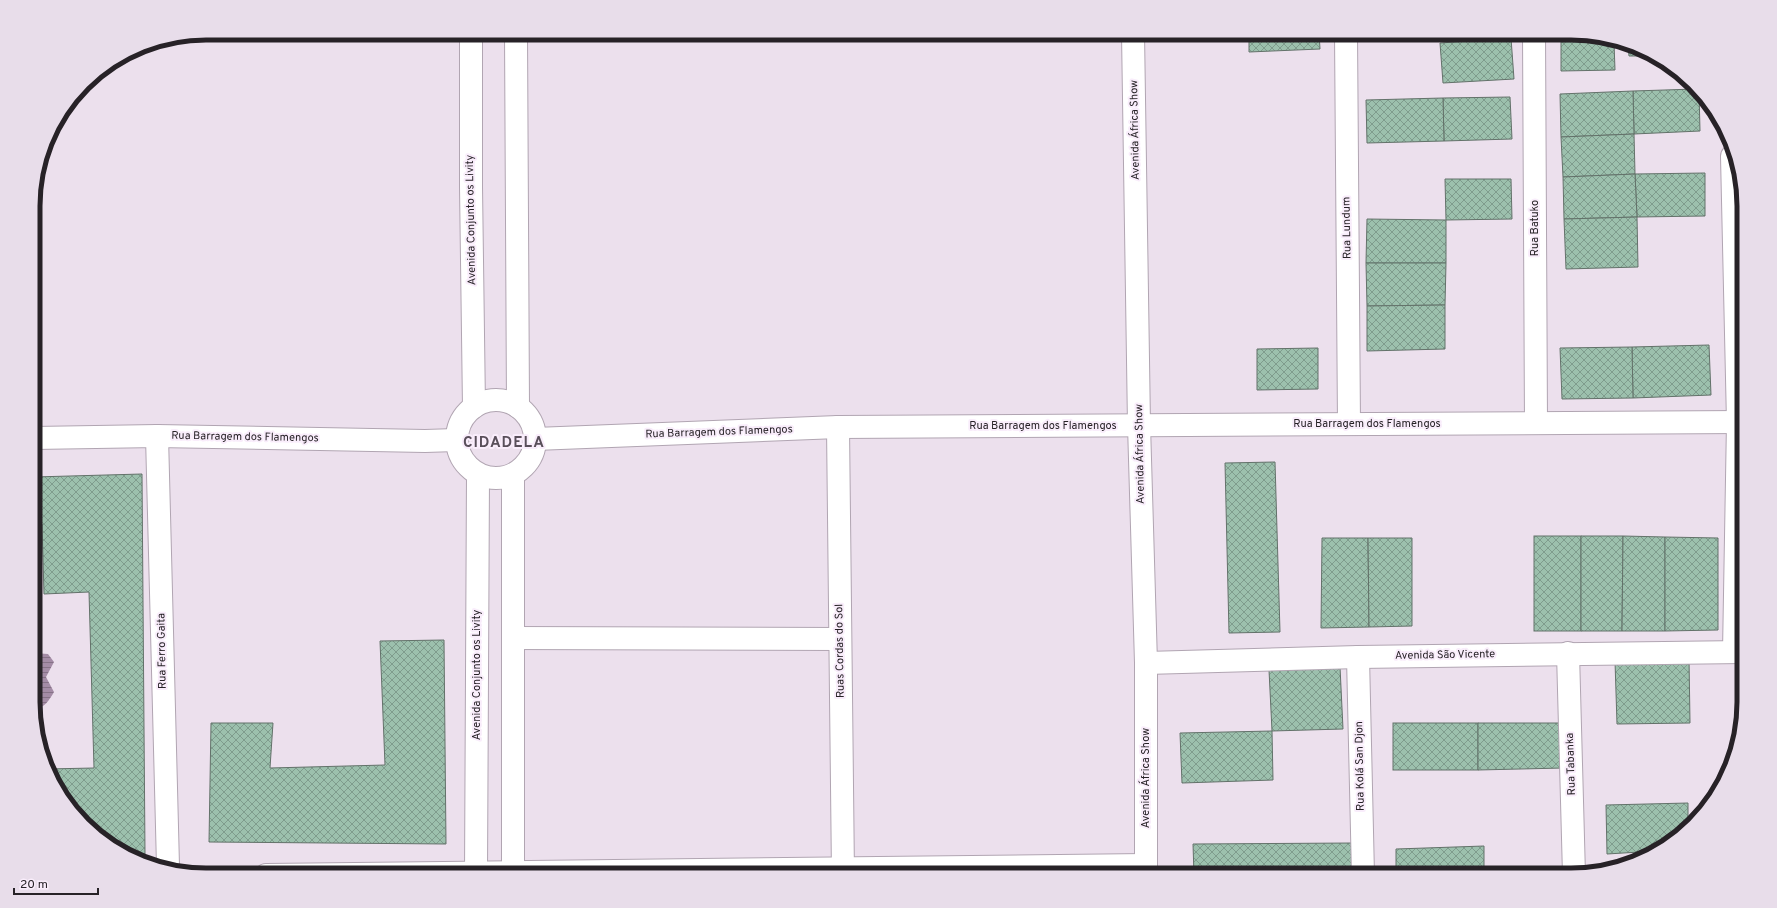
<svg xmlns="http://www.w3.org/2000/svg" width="1777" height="908" font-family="Overpass,sans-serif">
<defs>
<pattern id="water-rules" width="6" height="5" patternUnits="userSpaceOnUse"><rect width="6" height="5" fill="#a48ca6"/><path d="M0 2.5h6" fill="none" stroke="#867287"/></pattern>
<pattern id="building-cross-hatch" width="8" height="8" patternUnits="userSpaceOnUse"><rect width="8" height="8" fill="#9cc0ad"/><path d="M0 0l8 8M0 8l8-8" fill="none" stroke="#7f9c8d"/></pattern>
</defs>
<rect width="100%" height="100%" fill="#ece0ed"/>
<path fill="url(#water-rules)" d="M34,653L48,654L54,662L46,677L54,692C50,699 44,709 34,709Z"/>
<g fill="url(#building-cross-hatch)" stroke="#63726a">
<polygon points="1249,33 1319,33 1320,49 1249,52"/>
<polygon points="1511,38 1514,79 1443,83 1440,43"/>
<polygon points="1606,41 1614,43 1615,70 1561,71 1561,42"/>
<polygon points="1628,46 1648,51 1655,56 1629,56"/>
<polygon points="1696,89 1699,91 1700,131 1634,134 1633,91"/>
<polygon points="1633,91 1634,134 1561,137 1560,94"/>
<polygon points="1510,97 1512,139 1444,141 1443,98"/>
<polygon points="1443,98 1444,141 1367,143 1366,100"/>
<polygon points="1634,134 1635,174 1563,177 1561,137"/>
<polygon points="1705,173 1705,216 1637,217 1635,174"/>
<polygon points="1635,174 1637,217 1564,219 1563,177"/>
<polygon points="1445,179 1511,179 1512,219 1446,220"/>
<polygon points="1637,217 1638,267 1566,269 1564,219"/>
<polygon points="1367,219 1446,220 1446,263 1366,263"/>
<polygon points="1366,263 1446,263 1445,305 1367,306"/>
<polygon points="1445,305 1445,349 1367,351 1367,306"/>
<polygon points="1709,345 1711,395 1633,398 1632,347"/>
<polygon points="1632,347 1633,398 1562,399 1560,348"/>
<polygon points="1318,348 1318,389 1257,390 1257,349"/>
<polygon points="1275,462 1280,632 1229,633 1225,463"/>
<polygon points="142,474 145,854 126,854 69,807 46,769 94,768 89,592 44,594 42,524 34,525 34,477"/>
<rect x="1534" y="536" width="47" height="95"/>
<polygon points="1581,536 1623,536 1622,631 1581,631"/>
<polygon points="1623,536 1665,537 1665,631 1622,631"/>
<polygon points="1665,537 1718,538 1718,630 1665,631"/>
<polygon points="1322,538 1368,538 1369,627 1321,628"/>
<polygon points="1368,538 1412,538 1412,626 1369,627"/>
<polygon points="444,640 446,844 209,842 211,723 273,723 270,768 385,765 380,641"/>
<polygon points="1689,658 1690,723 1617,724 1615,661"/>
<polygon points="1340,667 1343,729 1272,731 1269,670"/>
<rect x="1393" y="723" width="85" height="47"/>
<polygon points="1478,723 1563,723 1563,768 1478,770"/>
<polygon points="1272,731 1273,780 1182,783 1180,733"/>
<polygon points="1688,803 1688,827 1667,846 1656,851 1607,854 1606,805"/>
<polygon points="1353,843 1354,875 1194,875 1193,844"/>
<polygon points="1484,846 1484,875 1396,875 1396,849"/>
</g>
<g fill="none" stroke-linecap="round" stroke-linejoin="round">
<defs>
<g id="minor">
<polyline points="1346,33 1349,424"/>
<polyline points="1534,33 1536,423"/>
<polyline points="1732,156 1738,422 1734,652"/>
<polyline points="838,427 843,875"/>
<polyline points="157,436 168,866"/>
<polyline points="34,438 157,436 425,441 456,440"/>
<polyline points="535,439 838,427 1743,422"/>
<polyline points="513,638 840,639"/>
<polyline points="1568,653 1574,875"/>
<polyline points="1358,657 1363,875"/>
<polyline points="266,875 1146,865"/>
</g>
<g id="tertiary">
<polyline points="471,33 471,187 474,407"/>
<polyline points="516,33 518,407"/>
<polyline points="1133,33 1139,425 1146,663 1146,875"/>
<circle cx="496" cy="439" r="39"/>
<polyline points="513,475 513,875"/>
<polyline points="1146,663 1358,657 1744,652"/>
<polyline points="476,875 478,475"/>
</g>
</defs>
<use href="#minor" stroke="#b1a5b2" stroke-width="24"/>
<use href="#tertiary" stroke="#b1a5b2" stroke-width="24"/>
<use href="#minor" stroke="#fff" stroke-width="22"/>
<use href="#tertiary" stroke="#fff" stroke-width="22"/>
</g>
<g text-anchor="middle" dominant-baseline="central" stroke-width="4" stroke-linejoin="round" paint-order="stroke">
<g font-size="11" fill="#272227" stroke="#f9edfb">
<text transform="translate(1135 130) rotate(-91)">Avenida África Show</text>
<text transform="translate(471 220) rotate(-91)">Avenida Conjunto os Livity</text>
<text transform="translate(1347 228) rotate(-91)">Rua Lundum</text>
<text transform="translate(1535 228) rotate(-90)">Rua Batuko</text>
<text x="1367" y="424">Rua Barragem dos Flamengos</text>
<text x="1043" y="426">Rua Barragem dos Flamengos</text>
<text transform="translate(719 432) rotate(-2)">Rua Barragem dos Flamengos</text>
<text transform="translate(245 437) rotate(1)">Rua Barragem dos Flamengos</text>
<text transform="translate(1140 454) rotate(-91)">Avenida África Show</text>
<text transform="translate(162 651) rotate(-91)">Rua Ferro Gaita</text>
<text transform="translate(840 651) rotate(-91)">Ruas Cordas do Sol</text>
<text transform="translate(1445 655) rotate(-1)">Avenida São Vicente</text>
<text transform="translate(477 675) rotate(-90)">Avenida Conjunto os Livity</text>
<text transform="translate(1571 764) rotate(-92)">Rua Tabanka</text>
<text transform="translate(1360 766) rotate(-91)">Rua Kolá San Djon</text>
<text transform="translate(1146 778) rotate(-90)">Avenida África Show</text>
</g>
<g font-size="15" font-weight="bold" letter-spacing="1" fill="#594f5a" stroke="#f9edfb">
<text x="504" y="443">CIDADELA</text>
</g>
</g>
<path d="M0 0H1777V908H0ZM206 40H1571A166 166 0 0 1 1737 206V702A166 166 0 0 1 1571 868H206A166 166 0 0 1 40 702V206A166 166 0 0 1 206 40Z" fill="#e8ddea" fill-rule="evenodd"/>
<path fill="none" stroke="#272227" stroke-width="5" d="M206 40H1571A166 166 0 0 1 1737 206V702A166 166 0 0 1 1571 868H206A166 166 0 0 1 40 702V206A166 166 0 0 1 206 40Z"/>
<path d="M14 888v6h84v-6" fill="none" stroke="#272227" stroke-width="2"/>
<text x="20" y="888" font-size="12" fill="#272227" stroke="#f9edfb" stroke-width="3" paint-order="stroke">20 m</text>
</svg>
